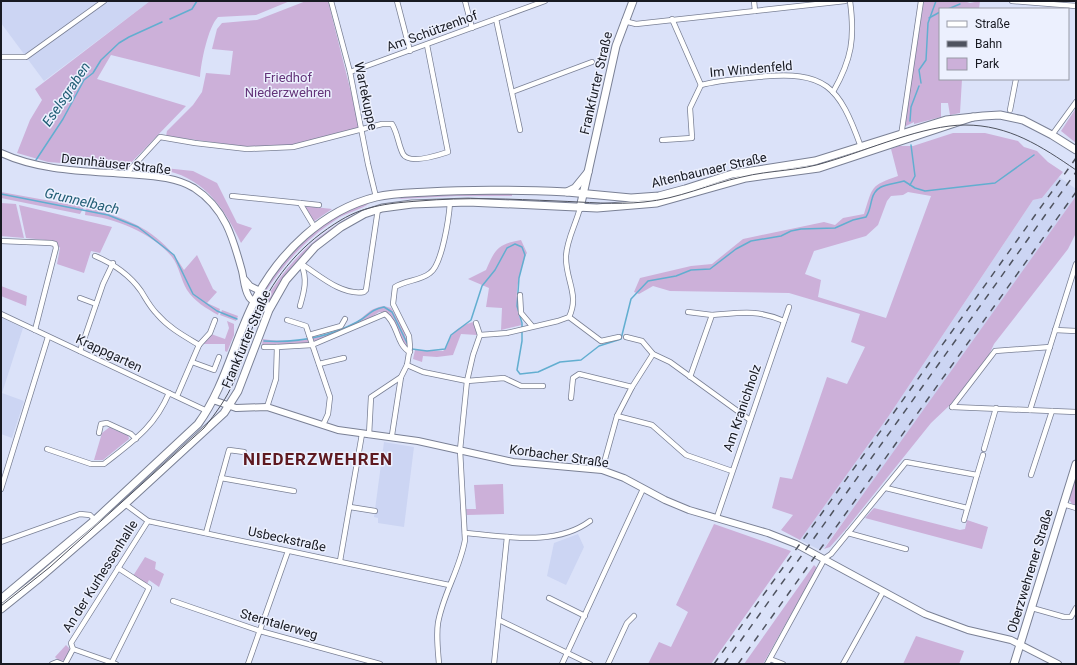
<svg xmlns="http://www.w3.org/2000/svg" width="1077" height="665" font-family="Roboto,sans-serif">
<rect width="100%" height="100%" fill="#dbe2f9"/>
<g fill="#ccd5f3">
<polygon points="1,1 150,1 44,81 1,23"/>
<polygon points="1059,177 1076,189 1076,196 913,426 824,548 818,549 800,540 888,417 1033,200 1042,198"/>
<polygon points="1,317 23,328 2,393 24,401 12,438 1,434"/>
<polygon points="384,442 414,447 404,527 378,523 378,518 374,517"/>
<polygon points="578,534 584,547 566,585 547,576 554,543"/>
</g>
<g fill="#ccb0d9" fill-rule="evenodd">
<path d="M150,1H290L256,15L218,17C208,27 201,62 200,77L111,55L97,79L186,106L126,168L48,162L17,153L30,120L42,100L35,89Z"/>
<polygon points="306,1 328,1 360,128 292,145 249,147 166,136 167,131 193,105 202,92 206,73 230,75 233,51 212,49 217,29 222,23 257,20"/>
<polygon points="924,1 964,1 970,3 980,1 979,9 940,9 940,79 962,79 960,113 950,115 948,103 941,103 941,117 914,124 914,122 906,126 904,125"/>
<polygon points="1076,108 1076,143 1061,131"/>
<path d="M953,133H985L1018,141L1024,147L1037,151L1048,162L1063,172L1042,198L1033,200L888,417L800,540L781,530L793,515L772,508L780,477L792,479L827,377L847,384L865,347L851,342L860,314L789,293L670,291L653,286L639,294L634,292L640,278L691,266L712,264L743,239L824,222L835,225L843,218L864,214C873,186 870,186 898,176L891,149L899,146H913ZM908,192L931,196L886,318L818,297L821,280L805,274L814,251L866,236L878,225L887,201L891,196L903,195Z"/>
<path d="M136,165L193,171L217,183L237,223L252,228L241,243C225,210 206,180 168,171C157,169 145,169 134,168Z"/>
<polygon points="1,192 84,207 80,214 1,198"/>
<polygon points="456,193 512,193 512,196 456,196 398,199 405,197"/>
<polygon points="1076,196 1076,233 1068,249 994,344 988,357 950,405 931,423 846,529 830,547 824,549"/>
<polygon points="1,203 16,204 24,238 1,236"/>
<path d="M369,203C365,208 344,214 337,219C306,239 284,263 264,294L263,292C289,252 322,217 369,203Z"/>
<polygon points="19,205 112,227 100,253 91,251 84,273 57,264 60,248 55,241 26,238"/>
<polygon points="306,206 332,209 313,222 305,209"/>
<path d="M86,207C129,219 160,230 184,270L197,255L213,289L217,292L207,303L220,309L218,315C206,308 195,302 187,290C181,280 179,266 172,257C153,233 114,218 85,215Z"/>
<path d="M353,215L313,245L292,268L271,300L267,301L266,299C288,262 316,235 353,215Z"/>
<path d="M521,240L527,253C524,257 524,262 522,267C515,291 515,302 522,325L501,330L502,308L486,307L489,288L468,279L486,270C495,249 498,244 521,240Z"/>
<polygon points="1,286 27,296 26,306 1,296"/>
<path d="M384,306L391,308L404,330L408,348H405L389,313L379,312L363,323L312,345H262L263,339C293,344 330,337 356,322C369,314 367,309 384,306Z"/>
<polygon points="222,310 238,316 236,321 220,315"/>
<polygon points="227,321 234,324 234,335 227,352 225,351 225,344 203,344 211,334 225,339 229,328"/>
<path d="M473,322L475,325L477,335L461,334L453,355L437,357L423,356L422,362L413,359L415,350L443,351C448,347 448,341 451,336C455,329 465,324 473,322Z"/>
<polygon points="111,426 113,429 127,435 128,434 129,439 103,460 94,460 102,433"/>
<polygon points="1076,476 1076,506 1072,504 1069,499"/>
<polygon points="503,484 504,514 467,515 466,509 476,509 474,485"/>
<polygon points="874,508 960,530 965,529 967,520 988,527 982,549 865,518"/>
<polygon points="714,524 791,551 711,664 648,664 659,642 671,647 688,612 676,605"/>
<polygon points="145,557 156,562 155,569 164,574 159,587 149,580 147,584 133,576"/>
<polygon points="814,565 817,568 763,664 744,664"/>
<polygon points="916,636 964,651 959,664 903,664"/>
<polygon points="66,645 70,649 65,660 59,661 55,657"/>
</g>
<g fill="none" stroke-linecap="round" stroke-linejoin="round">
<g stroke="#62aed0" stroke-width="1.5">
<polyline points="948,9 960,4"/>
<polyline points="929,18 940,12"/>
<polyline points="170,19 192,9 197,1"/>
<polyline points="921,83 919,70 926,60 928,23 936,1"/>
<polyline points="910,121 911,107 919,86"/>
<polyline points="36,160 63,119 84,80 93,73 101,60 119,43 129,37 162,22"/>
<polyline points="910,185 915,176 911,145"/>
<polyline points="1,194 108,215 138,227 174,255 193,294 217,311 237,319"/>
<path d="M264,341C297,343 327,338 357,322C369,316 369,310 384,307L392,312L409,347"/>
<path d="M412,349L427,351L445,349L451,335L471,320L482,286L495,270L507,248L515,244L522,247L525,255L519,278L517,306L522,323V341L517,370L520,374L538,372L560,362L581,360L599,346L621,339L631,299L648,281L676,276L691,270L710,269L736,249L751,241L781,236L791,231L801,229L835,228L853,220L866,217C870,211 870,206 872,199C876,183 891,185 904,181L915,188L925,191L995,183L1034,155"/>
</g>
<defs>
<g id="minor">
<polyline points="331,1 350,72 368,164 376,197"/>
<polyline points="397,1 410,51"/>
<polyline points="465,1 472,28"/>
<polyline points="754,1 755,11"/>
<polyline points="1012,1 1076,6"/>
<polyline points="496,19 520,130"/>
<path d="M672,19L701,85C719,80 739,79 758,77C826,70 839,86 861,147"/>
<polyline points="624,21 636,24 845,1"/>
<polyline points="1,57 26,57 104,1"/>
<polyline points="350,72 545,1"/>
<polyline points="512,92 592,62"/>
<path d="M833,92C852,59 855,38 850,1"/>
<polyline points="1010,110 1016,79"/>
<polyline points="1052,135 1076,102"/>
<polyline points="901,136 921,1"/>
<polyline points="662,140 692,138 690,108 701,85"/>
<path d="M126,174L160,137L195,143L247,149L293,147L382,124H392C398,134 398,144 403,154C409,165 439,155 448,152L427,45"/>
<polyline points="232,196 300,203 315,228"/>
<polyline points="300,203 319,205"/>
<polyline points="1,241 51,243 55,244 56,248 35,330"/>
<path d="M95,256C114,264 129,274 141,291C146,299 150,307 157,314C169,328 184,336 199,345"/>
<path d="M300,263C318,274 341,296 364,292L366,290L378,209"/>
<polyline points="520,295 521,313 532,326"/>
<polyline points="80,298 96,304"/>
<path d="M300,306C304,292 308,279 301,264"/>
<polyline points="688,312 712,315"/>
<polyline points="1,314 207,411"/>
<polyline points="569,317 601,341 619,337"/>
<polyline points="287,320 306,326 309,335 330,397 328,414 323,425"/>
<polyline points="1055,330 1076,331"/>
<polyline points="309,335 341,326 345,319"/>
<path d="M480,335L507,333L558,321L569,317C580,295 565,279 566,256C567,239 576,224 580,208"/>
<polyline points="626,337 642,341 653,354 670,362 750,420"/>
<polyline points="264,347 277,347"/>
<polyline points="80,351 103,284 113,263"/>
<polyline points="192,362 214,370 219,357"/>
<polyline points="319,364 344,358"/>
<polyline points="407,365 423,372 467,381 504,378 521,386 543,386"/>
<path d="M690,377L712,315C740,313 756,309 784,321"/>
<polyline points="632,387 653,354"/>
<polyline points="177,396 199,345 210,333 215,320"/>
<polyline points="571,398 573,378 579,374 632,387 617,416 602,470"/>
<path d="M267,407L276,379L277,347L312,345L385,314C398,323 396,345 410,352"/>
<polyline points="952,407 995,351 1050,347"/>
<polyline points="952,407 1076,412"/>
<polyline points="1030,410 1076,264"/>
<polyline points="617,416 652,425 686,455 732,471"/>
<polyline points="99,433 101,424 107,423 131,434 136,439"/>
<path d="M369,435L371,397L401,377L407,365L410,347L409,336L393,304L395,287C406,280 420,281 430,273C442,265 449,218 450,202"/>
<polyline points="392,435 401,377"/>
<path d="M47,449L91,464H104C133,441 154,428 169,393"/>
<polyline points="984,449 996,408"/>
<polyline points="977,475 983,455"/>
<polyline points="1031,475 1052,411"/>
<polyline points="221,478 294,491"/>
<polyline points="886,488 967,508"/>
<polyline points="1,489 48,337"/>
<polyline points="125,504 148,521 449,585"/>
<polyline points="1063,504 1076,508"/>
<polyline points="350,507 375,511"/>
<polyline points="717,517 789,307"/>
<polyline points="206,533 229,450 244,452"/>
<path d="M465,533C505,536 555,547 590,521"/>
<polyline points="848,533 906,549"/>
<polyline points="1,542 80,514 90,515 95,520"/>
<polyline points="340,561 362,434"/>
<polyline points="549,598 585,616"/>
<polyline points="173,601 260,631 380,664"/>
<polyline points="1032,608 1064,617 1071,617 1076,608"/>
<polyline points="499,620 590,664"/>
<polyline points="73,649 116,664"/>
<polyline points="770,659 783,664"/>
<polyline points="112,662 149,588 118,568"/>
<polyline points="52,664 57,662 62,664"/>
<polyline points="65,664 73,649 71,643 148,521"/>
<polyline points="248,664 288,551"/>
<path d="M439,664C438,651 436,636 438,623C443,594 460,569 465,540L460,450L467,381L473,355L480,335L476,323"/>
<polyline points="494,664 507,537"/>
<polyline points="562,664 643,489"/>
<polyline points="608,664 627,623 634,616"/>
<polyline points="767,664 825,558 831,554 906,462 977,475 964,520"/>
<polyline points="843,664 883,592"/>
</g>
<g id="tertiary">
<path d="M1,153C40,171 84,171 126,174C149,176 174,176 194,188C225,208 233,238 242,271C244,279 244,289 249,297C253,303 263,307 269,310"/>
<polyline points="245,280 250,286 260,291 269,310"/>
<polyline points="213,400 236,408 267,407 338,430 418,441 513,462 602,470 624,478 665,500 689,510 768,533 796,544 925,614 968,630 1011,640 1058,664"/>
</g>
<g id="secondary">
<polyline points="567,192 631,198 659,196 685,189 732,174 815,161 946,120 983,116 1000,115 1023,120 1052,135 1076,150"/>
<polyline points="580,208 616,46 633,1"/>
<path d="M1,599L95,520L198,424C225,387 234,341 255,300C279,253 323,210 376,197C393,193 411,193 428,192C474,189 521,190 567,192L575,188L588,172"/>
<polyline points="1,609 37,580 125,504 224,413 238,391 269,310 286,280 315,247 341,227 364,214 382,208 412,204 468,202 597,208 657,203 746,178 819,168 973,117"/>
<polyline points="1014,664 1076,464"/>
</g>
</defs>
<use href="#minor" stroke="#7a8095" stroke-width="6"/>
<use href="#tertiary" stroke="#7a8095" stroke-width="8"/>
<use href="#secondary" stroke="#7a8095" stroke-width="9"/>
<use href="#minor" stroke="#fff" stroke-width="4.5"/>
<use href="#tertiary" stroke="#fff" stroke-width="6"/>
<use href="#secondary" stroke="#fff" stroke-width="7"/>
<path stroke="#4f535f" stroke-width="1" d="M1,606L50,567L204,428C216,413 227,398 234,381C244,359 248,335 258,314C275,274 304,242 341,220C366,205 392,203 419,201C465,197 511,199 557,201C586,202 615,205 644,202C678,199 709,184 742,177C770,170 800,171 827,162C868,150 924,125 965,125C1009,125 1041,146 1076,170"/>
<g stroke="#4f535f" stroke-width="1.5" stroke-dasharray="7 7" stroke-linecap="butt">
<polyline points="714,664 1076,158"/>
<polyline points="724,664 1076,172"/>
<polyline points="738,664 1076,192"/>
</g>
</g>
<g text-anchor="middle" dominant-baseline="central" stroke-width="3" stroke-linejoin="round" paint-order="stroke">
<g font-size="13" fill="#181a22" stroke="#ecf0fe">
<text transform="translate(432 31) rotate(-20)">Am Schützenhof</text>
<text transform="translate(751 69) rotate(-5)">Im Windenfeld</text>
<text transform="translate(596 83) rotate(-77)">Frankfurter Straße</text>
<text transform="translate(366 96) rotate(78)">Wartekuppe</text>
<text transform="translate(116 164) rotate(6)">Dennhäuser Straße</text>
<text transform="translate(709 170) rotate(-13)">Altenbaunaer Straße</text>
<text transform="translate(246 339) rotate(-67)">Frankfurter Straße</text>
<text transform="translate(109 353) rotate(25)">Krappgarten</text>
<text transform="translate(742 408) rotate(-71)">Am Kranichholz</text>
<text transform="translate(559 456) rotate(8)">Korbacher Straße</text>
<text transform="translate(287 539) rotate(12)">Usbeckstraße</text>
<text transform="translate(1030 571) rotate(-73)">Oberzwehrener Straße</text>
<text transform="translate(100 576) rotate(-58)">An der Kurhessenhalle</text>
<text transform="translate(279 624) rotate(16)">Sterntalerweg</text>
</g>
<g font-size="13" fill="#643479" stroke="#ecf0fe">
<text x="288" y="77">Friedhof<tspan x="288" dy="15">Niederzwehren</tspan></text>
</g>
<g font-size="14" font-style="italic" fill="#215d75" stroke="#ecf0fe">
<text transform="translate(66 94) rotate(-56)">Eselsgraben</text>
<text transform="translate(82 201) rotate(13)">Grunnelbach</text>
</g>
<g font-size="17" font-weight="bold" letter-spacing="1" fill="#5e1920" stroke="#ecf0fe">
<text x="318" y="459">NIEDERZWEHREN</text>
</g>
</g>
<rect width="1077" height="665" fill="none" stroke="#181a22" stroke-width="4"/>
<rect x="939" y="8" width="130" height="72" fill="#ecf0fe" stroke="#979aa6"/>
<rect x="947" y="21" width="20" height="6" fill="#ffffff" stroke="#979aa6"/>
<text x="975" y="28" font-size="12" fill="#181a22">Straße</text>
<rect x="947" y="41" width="20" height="6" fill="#4f535f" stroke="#979aa6"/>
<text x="975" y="48" font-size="12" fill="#181a22">Bahn</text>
<rect x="947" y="58" width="20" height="12" fill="#ccb0d9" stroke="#979aa6"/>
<text x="975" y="68" font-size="12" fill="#181a22">Park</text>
</svg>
